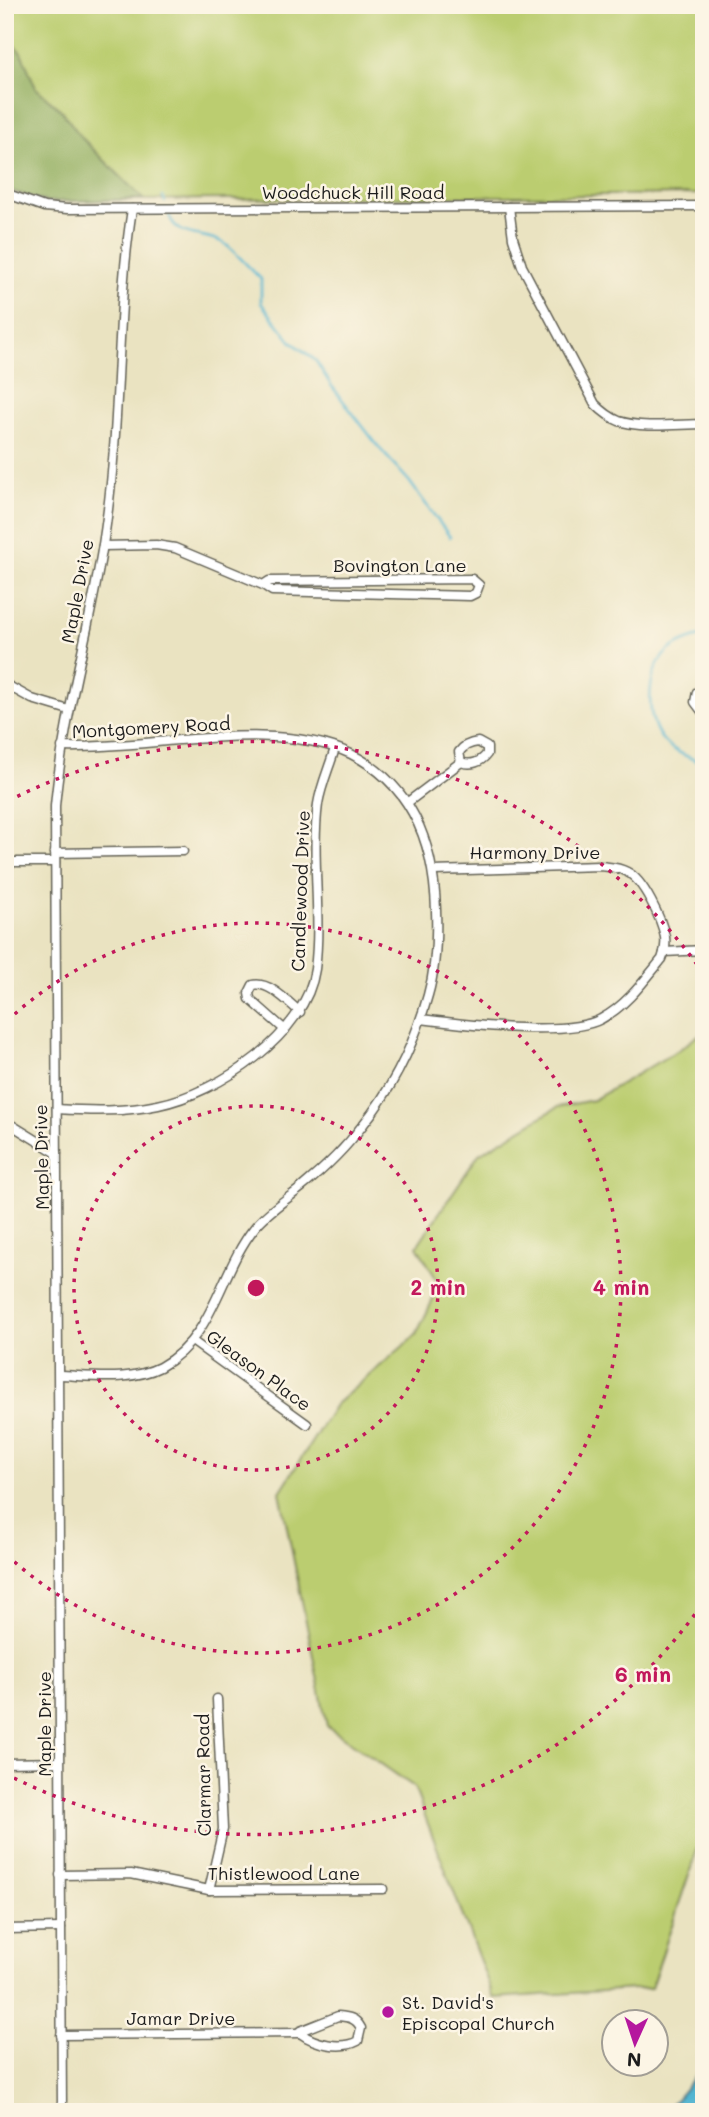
<svg xmlns="http://www.w3.org/2000/svg" width="709" height="2117" font-family="Mali,sans-serif">
<rect width="100%" height="100%" fill="#fcf5e5"/>
<filter id="ink" filterUnits="userSpaceOnUse"><feTurbulence type="fractalNoise" baseFrequency=".0143" numOctaves="2"/><feDisplacementMap in="SourceGraphic" scale="14" xChannelSelector="R" yChannelSelector="G"/><feConvolveMatrix kernelMatrix="1 2 1 2 8 2 1 2 1" color-interpolation-filters="sRGB"/></filter>
<filter id="wash" filterUnits="userSpaceOnUse"><feTurbulence type="fractalNoise" baseFrequency=".00686" numOctaves="4" result="noise"/><feDisplacementMap in="SourceGraphic" scale="28" xChannelSelector="R" yChannelSelector="G"/><feGaussianBlur stdDeviation="1.57" result="paint"/><feColorMatrix in="noise" values="0 0 0 0 0 0 0 0 0 0 0 0 0 0 0 0 0 1.4 0 .05"/><feComposite in="paint" operator="in"/></filter>
<g filter="url(#wash)">
<rect width="100%" height="100%" fill="#eae3c1"/>
<g fill="#bbcd70" stroke="#6c7446" stroke-width="2">
<polygon points="5,5 704,5 704,194 45,201 5,182"/>
<polygon points="704,1031 704,1829 651,1988 494,1998 414,1787 327,1726 280,1492 335,1405 416,1335 440,1285 417,1246 479,1154 558,1107 593,1100 680,1049"/>
</g>
<polygon fill="#94b062" stroke="#58663f" stroke-width="2" points="5,37 21,52 36,88 62,111 80,136 143,199 46,202 5,189"/>
<polygon fill="#52b5d1" stroke="#376876" stroke-width="2" points="704,2066 704,2090 683,2112 665,2112"/>
<g fill="none" stroke-linecap="round" stroke-linejoin="round">
<g stroke="#52b5d1" stroke-width="2.5">
<polyline points="163,197 165,202"/>
<path d="M169,215C178,241 206,231 225,244C238,254 249,268 261,279V303L292,342L316,361L331,385L381,450L409,481L450,537"/>
<path d="M704,635C689,639 670,645 661,659C645,682 646,728 669,746C679,754 693,759 704,764"/>
</g>
</g>
</g>
<g filter="url(#ink)">
<g fill="none" stroke-linecap="round" stroke-linejoin="round">
<defs>
<g id="minor">
<polyline points="5,193 44,207 67,209 704,206"/>
<path d="M509,207L513,238L522,266L595,404C602,411 609,417 619,421C642,429 679,424 704,424"/>
<polyline points="103,546 156,545 175,548 263,585 272,591 470,596 476,593 479,585 472,579 269,581 263,585"/>
<polyline points="5,684 32,699 69,710"/>
<polyline points="704,687 697,692 695,702 704,714"/>
<path d="M478,742L487,747V754C481,762 471,766 461,762L459,752C464,745 470,743 478,742Z"/>
<polyline points="408,802 461,762"/>
<polyline points="55,853 183,851"/>
<polyline points="5,862 55,862"/>
<polyline points="664,952 704,950"/>
<path d="M421,1019C460,1024 569,1037 601,1019C626,1006 644,981 662,959C665,952 666,945 665,937C662,920 643,879 627,872C619,867 609,867 600,866L433,871"/>
<path d="M285,1030L250,999L249,993L253,985C269,981 288,1002 300,1012"/>
<path d="M57,1109C90,1111 125,1112 158,1105C218,1093 306,1035 315,969C322,915 311,858 318,804C321,785 330,766 335,748"/>
<polyline points="5,1121 57,1153"/>
<polyline points="192,1341 307,1424"/>
<path d="M59,1375C91,1376 131,1382 160,1367C215,1337 219,1272 255,1227C268,1211 286,1200 302,1187C324,1169 345,1149 362,1126C393,1088 415,1042 428,995C436,967 437,938 436,910C434,844 413,785 351,754C276,717 146,750 62,747"/>
<polyline points="5,1763 59,1762"/>
<polyline points="60,1875 131,1874 209,1890 383,1889"/>
<polyline points="209,1890 223,1829 217,1699"/>
<polyline points="5,1929 61,1928"/>
<path d="M338,2016C349,2017 356,2018 361,2028L358,2041C341,2050 315,2044 300,2033V2031Z"/>
<polyline points="61,2035 300,2033"/>
<path d="M62,2112L55,806C64,708 95,614 107,517C121,415 116,311 132,209"/>
</g>
</defs>
<use href="#minor" stroke="#646256" stroke-width="11"/>
<use href="#minor" stroke="#fff" stroke-width="8"/>
</g>
</g>
<g fill="none" stroke="#c2185b" stroke-width="3.5" stroke-dasharray="3.5 7">
<circle cx="256" cy="1288" r="182"/>
<path d="M7 1021A365 365 0 1 1 7 1555"/>
<path d="M701 1606A547 547 0 0 1 8 1775M8 801A547 547 0 0 1 701 970"/>
</g>
<circle fill="#b5179e" stroke="#fcf5e5" stroke-width="2.5" cx="388" cy="2012" r="7"/>
<g text-anchor="middle" dominant-baseline="central" stroke-width="5" stroke-linejoin="round" paint-order="stroke">
<g font-size="18" fill="#1c1c1c" stroke="#fcf5e5">
<text x="353" y="192">Woodchuck Hill Road</text>
<text x="400" y="565">Bovington Lane</text>
<text transform="translate(77 591) rotate(-79)">Maple Drive</text>
<text transform="translate(151 727) rotate(-3)">Montgomery Road</text>
<text x="535" y="852">Harmony Drive</text>
<text transform="translate(300 891) rotate(-88)">Candlewood Drive</text>
<text transform="translate(41 1157) rotate(-91)">Maple Drive</text>
<text transform="translate(259 1370) rotate(36)">Gleason Place</text>
<text transform="translate(44 1724) rotate(-90)">Maple Drive</text>
<text transform="translate(203 1775) rotate(-91)">Clarmar Road</text>
<text x="284" y="1873">Thistlewood Lane</text>
<text x="181" y="2018">Jamar Drive</text>
</g>
<g font-size="18" fill="#1c1c1c" stroke="#fcf5e5" text-anchor="start">
<text x="402" y="2002">St. David's<tspan x="402" dy="21">Episcopal Church</tspan></text>
</g>
</g>
<circle cx="256" cy="1288" r="10" fill="#c2185b" stroke="#fcf5e5" stroke-width="3.5"/>
<g font-size="21" text-anchor="middle" font-weight="bold" fill="#c2185b" stroke="#fcf5e5" stroke-width="5" stroke-linejoin="round" paint-order="stroke">
<text x="438" y="1295">2 min</text>
<text x="621" y="1295">4 min</text>
<text x="643" y="1682">6 min</text>
</g>
<rect width="709" height="2117" fill="none" stroke="#fcf5e5" stroke-width="28"/>
<g transform="translate(635 2043) rotate(183)"><circle r="33" fill="#fcf5e5" stroke="#a29e95" stroke-width="2"/>
<path d="M0-5L12 26L0 18L-12 26Z" fill="#b5179e"/>
<text y="-10" font-size="19" font-weight="bold" text-anchor="middle" fill="#1c1c1c">N</text>
</g>
</svg>
